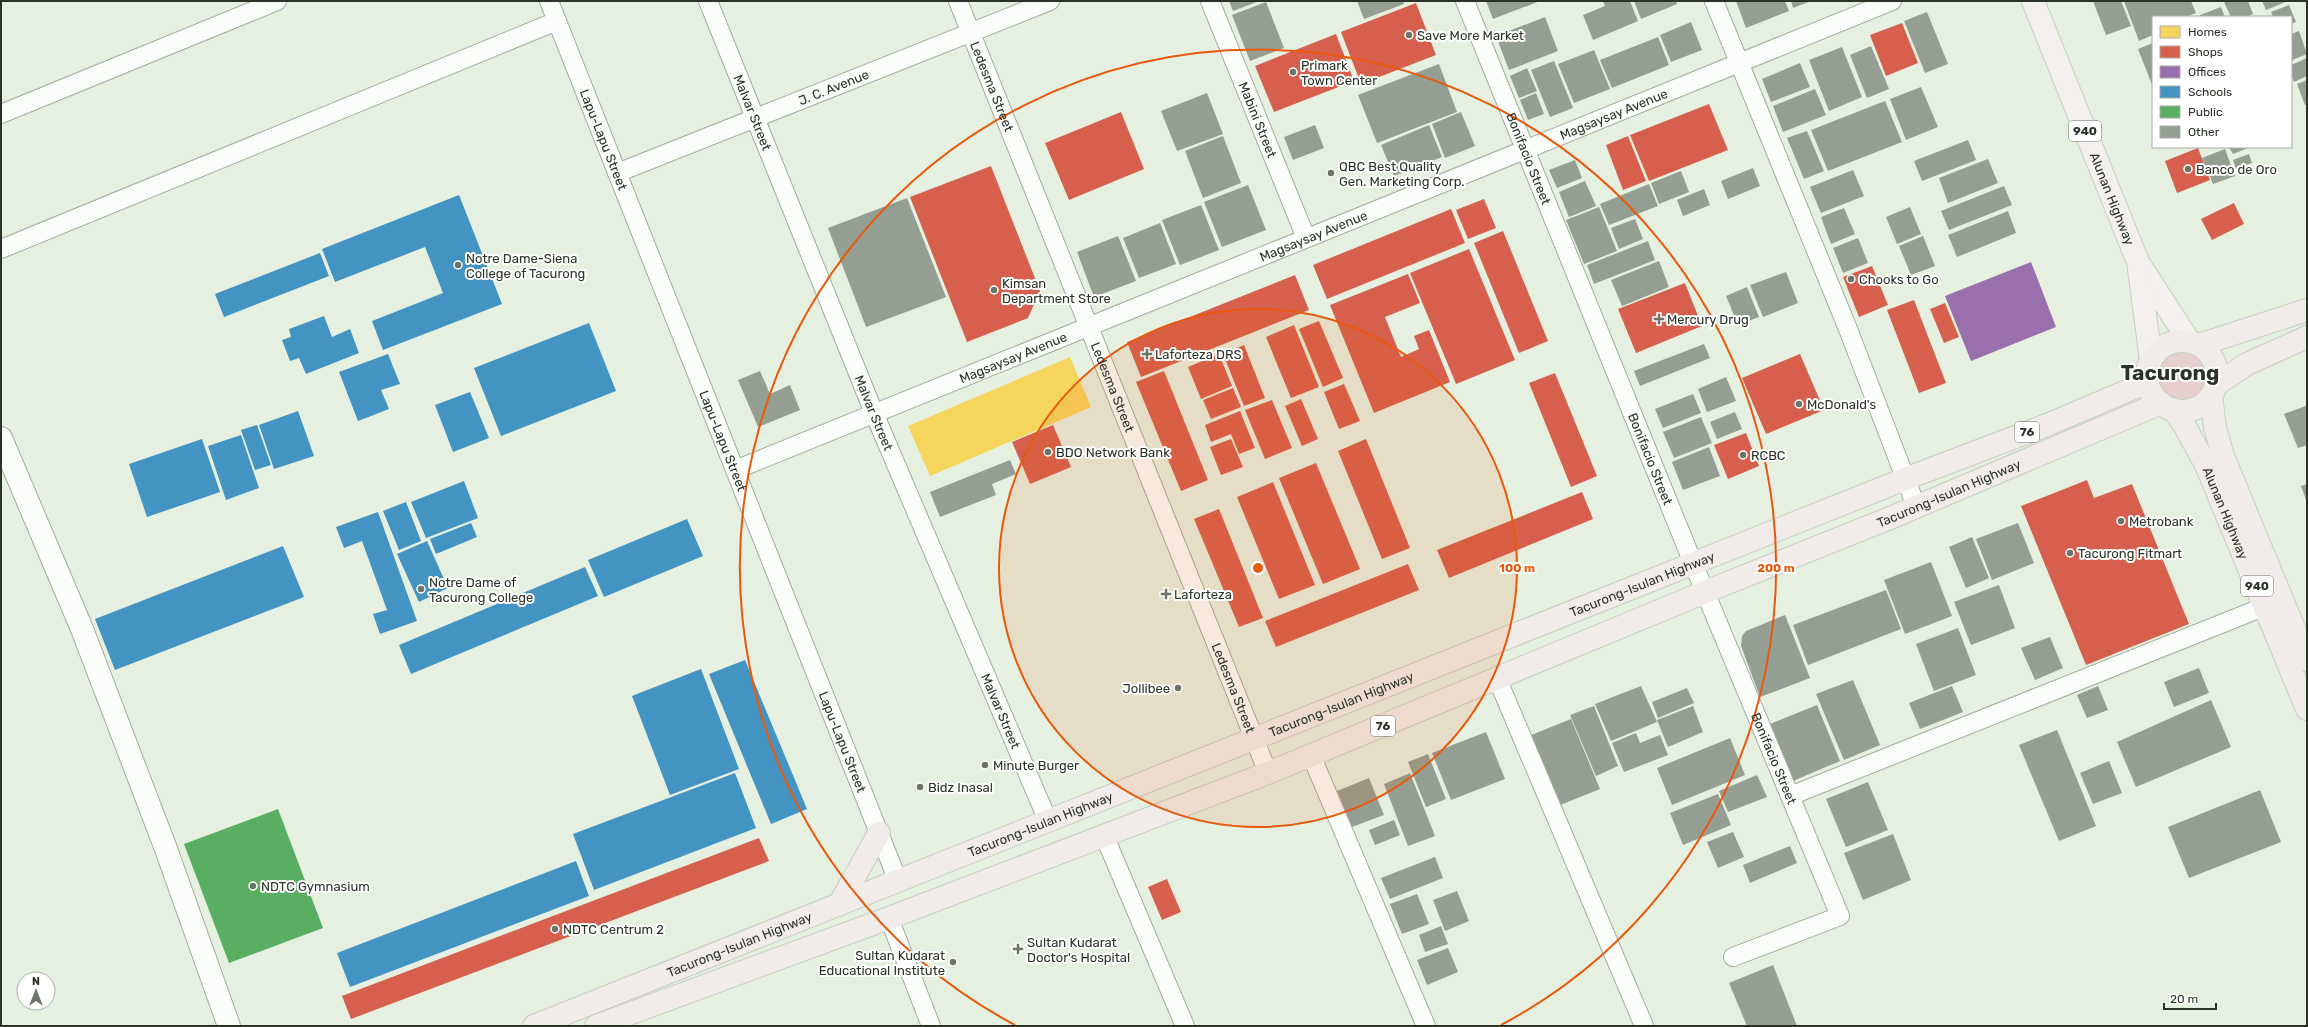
<svg xmlns="http://www.w3.org/2000/svg" width="2308" height="1027" font-family="Rubik,sans-serif">
<rect width="100%" height="100%" fill="#e5f0e0"/>
<circle fill="#e7cfcf" cx="2183" cy="375" r="25"/>
<polygon fill="#f6d55c" points="1070,357 1091,407 930,476 908,426"/>
<g fill="#d6604d">
<polygon points="1416,3 1436,55 1361,84 1341,32"/>
<polygon points="1902,23 1918,63 1886,76 1870,35"/>
<polygon points="1336,34 1354,81 1274,112 1255,66"/>
<polygon points="1709,104 1728,150 1649,181 1630,135"/>
<polygon points="1121,112 1144,169 1069,200 1045,143"/>
<polygon points="1628,136 1646,181 1623,190 1606,145"/>
<polygon points="2198,148 2210,180 2177,193 2165,161"/>
<polygon points="991,166 1040,291 1028,318 967,342 910,197"/>
<polygon points="1484,199 1496,228 1468,239 1456,210"/>
<polygon points="2234,203 2244,224 2212,240 2201,219"/>
<polygon points="1451,209 1465,243 1327,299 1313,265"/>
<polygon points="1503,231 1548,341 1519,353 1474,243"/>
<polygon points="1469,249 1515,360 1456,384 1410,273"/>
<polygon points="1872,266 1888,305 1859,317 1843,277"/>
<polygon points="1408,274 1420,303 1385,317 1401,357 1419,349 1414,336 1429,330 1450,382 1374,413 1330,305"/>
<polygon points="1295,275 1309,310 1141,377 1127,342"/>
<polygon points="1685,283 1702,326 1636,353 1618,309"/>
<polygon points="1914,300 1946,383 1919,393 1887,310"/>
<polygon points="1945,303 1959,337 1944,343 1930,309"/>
<polygon points="1319,321 1343,378 1323,387 1299,329"/>
<polygon points="1294,325 1319,387 1291,398 1266,337"/>
<polygon points="1244,345 1265,398 1244,406 1223,354"/>
<polygon points="1219,354 1232,386 1201,399 1188,367"/>
<polygon points="1800,354 1824,410 1766,434 1742,378"/>
<polygon points="1164,371 1208,480 1181,491 1136,382"/>
<polygon points="1555,373 1597,476 1571,487 1529,383"/>
<polygon points="1344,384 1360,421 1339,429 1324,392"/>
<polygon points="1233,388 1241,407 1211,419 1203,400"/>
<polygon points="1301,399 1318,439 1302,446 1285,406"/>
<polygon points="1272,400 1292,448 1265,459 1245,410"/>
<polygon points="1240,411 1255,448 1239,454 1231,434 1211,442 1205,425"/>
<polygon points="1053,425 1071,467 1030,484 1012,442"/>
<polygon points="1746,433 1759,466 1728,479 1714,445"/>
<polygon points="1231,439 1243,467 1221,475 1210,447"/>
<polygon points="1366,439 1410,548 1382,559 1338,451"/>
<polygon points="1316,463 1360,569 1323,584 1279,478"/>
<polygon points="2087,480 2094,498 2132,484 2189,624 2086,665 2021,506"/>
<polygon points="1273,482 1315,585 1279,599 1237,497"/>
<polygon points="1582,492 1593,519 1449,578 1437,550"/>
<polygon points="1219,509 1263,618 1239,627 1194,519"/>
<polygon points="1408,564 1419,590 1276,647 1265,621"/>
<polygon points="759,838 769,861 351,1019 342,996"/>
<polygon points="1167,879 1181,912 1162,920 1148,887"/>
</g>
<polygon fill="#9970ab" points="2031,262 2056,327 1971,361 1945,296"/>
<g fill="#4393c3">
<polygon points="459,195 502,304 383,350 372,321 443,293 425,247 335,282 322,249"/>
<polygon points="320,253 329,276 224,317 215,294"/>
<polygon points="324,316 332,337 350,329 359,353 306,374 299,358 290,361 282,340 291,337 289,329"/>
<polygon points="589,323 616,391 501,436 474,368"/>
<polygon points="388,354 400,384 381,390 389,409 358,421 339,372"/>
<polygon points="470,392 489,438 453,452 435,405"/>
<polygon points="298,411 314,456 274,469 259,425"/>
<polygon points="257,425 271,465 255,470 241,430"/>
<polygon points="241,435 259,488 226,500 208,446"/>
<polygon points="202,439 220,492 147,517 129,464"/>
<polygon points="464,481 478,518 426,538 411,502"/>
<polygon points="406,502 421,541 399,550 383,511"/>
<polygon points="378,512 417,621 380,634 373,614 387,610 362,541 344,548 336,527"/>
<polygon points="687,519 703,556 604,597 588,560"/>
<polygon points="471,523 477,537 436,554 430,539"/>
<polygon points="427,541 448,588 419,602 397,554"/>
<polygon points="283,546 304,597 115,670 95,619"/>
<polygon points="585,567 598,596 411,674 399,645"/>
<polygon points="745,660 807,809 771,824 709,674"/>
<polygon points="701,669 739,769 670,795 632,696"/>
<polygon points="735,773 756,828 594,890 573,834"/>
<polygon points="576,861 589,896 350,987 337,953"/>
</g>
<polygon fill="#5aae61" points="278,809 323,928 229,963 184,844"/>
<g fill="#959e92">
<polygon points="1229,1 1259,1 1233,11"/>
<polygon points="1357,1 1403,1 1404,4 1364,19"/>
<polygon points="1486,1 1540,1 1493,19"/>
<polygon points="1603,1 1630,1 1638,21 1593,40 1583,15 1605,6"/>
<polygon points="1634,1 1676,1 1677,4 1641,19"/>
<polygon points="1736,1 1785,1 1789,11 1746,28"/>
<polygon points="1791,1 1811,1 1793,8"/>
<polygon points="2093,1 2121,1 2131,26 2106,35"/>
<polygon points="2124,1 2191,1 2196,13 2186,17 2153,17 2153,35 2139,41"/>
<polygon points="2227,1 2248,1 2253,14 2246,17 2231,17 2224,2"/>
<polygon points="2262,1 2288,1 2266,10"/>
<polygon points="1266,2 1284,48 1250,61 1232,15"/>
<polygon points="2289,5 2296,22 2291,24 2291,17 2273,17 2271,12"/>
<polygon points="2221,7 2225,17 2200,17 2200,15"/>
<polygon points="1927,12 1948,64 1925,73 1904,21"/>
<polygon points="1545,17 1558,51 1509,70 1496,36"/>
<polygon points="1691,22 1702,50 1671,62 1660,35"/>
<polygon points="2299,31 2307,54 2292,60 2291,34"/>
<polygon points="1658,37 1669,65 1612,88 1600,60"/>
<polygon points="2153,43 2153,87 2138,49"/>
<polygon points="1871,46 1889,89 1867,98 1850,55"/>
<polygon points="1842,47 1862,97 1829,111 1809,60"/>
<polygon points="1594,50 1610,89 1574,103 1558,64"/>
<polygon points="2307,58 2307,76 2294,82 2291,74 2291,65"/>
<polygon points="1554,61 1573,108 1550,117 1531,70"/>
<polygon points="1800,63 1810,87 1771,102 1762,79"/>
<polygon points="1439,64 1457,112 1377,143 1358,95"/>
<polygon points="1527,68 1537,91 1519,98 1510,76"/>
<polygon points="2307,80 2307,104 2305,105 2297,84"/>
<polygon points="1921,87 1938,127 1906,140 1890,99"/>
<polygon points="1815,89 1826,115 1783,132 1773,106"/>
<polygon points="1207,93 1223,134 1177,151 1161,111"/>
<polygon points="1536,93 1544,114 1528,120 1520,100"/>
<polygon points="1885,101 1902,142 1828,171 1811,130"/>
<polygon points="1461,112 1475,146 1445,158 1432,124"/>
<polygon points="1315,125 1324,148 1293,160 1284,137"/>
<polygon points="1429,125 1442,157 1394,176 1381,145"/>
<polygon points="1807,131 1824,171 1804,179 1787,138"/>
<polygon points="1223,136 1241,183 1203,198 1185,151"/>
<polygon points="1968,140 1976,160 1922,181 1914,161"/>
<polygon points="2229,147 2248,147 2248,148 2233,154"/>
<polygon points="2225,149 2235,176 2213,184 2202,158"/>
<polygon points="2249,154 2252,163 2236,169 2233,160"/>
<polygon points="1988,159 1998,183 1948,203 1939,178"/>
<polygon points="1575,160 1582,178 1557,188 1549,170"/>
<polygon points="1753,168 1760,186 1728,199 1721,181"/>
<polygon points="1853,170 1864,196 1821,213 1810,187"/>
<polygon points="1681,171 1689,192 1659,204 1651,183"/>
<polygon points="1585,181 1596,206 1569,217 1559,192"/>
<polygon points="1649,184 1658,206 1609,225 1600,204"/>
<polygon points="1248,185 1266,230 1222,247 1204,202"/>
<polygon points="2004,186 2012,205 1949,230 1941,211"/>
<polygon points="1704,189 1710,205 1683,216 1677,200"/>
<polygon points="907,198 946,297 866,327 828,228"/>
<polygon points="1201,205 1219,250 1180,265 1162,220"/>
<polygon points="1599,207 1617,251 1584,264 1566,220"/>
<polygon points="1910,207 1921,234 1897,244 1886,217"/>
<polygon points="1844,208 1855,234 1831,244 1821,217"/>
<polygon points="2008,211 2016,233 1957,257 1948,235"/>
<polygon points="1635,219 1643,239 1619,249 1611,228"/>
<polygon points="1160,223 1176,264 1139,278 1123,238"/>
<polygon points="1118,236 1136,281 1094,297 1077,252"/>
<polygon points="1923,236 1935,266 1911,275 1899,246"/>
<polygon points="1858,238 1868,263 1843,273 1833,248"/>
<polygon points="1648,241 1655,260 1594,284 1587,265"/>
<polygon points="1659,261 1669,287 1622,306 1611,280"/>
<polygon points="1786,272 1798,303 1763,317 1750,285"/>
<polygon points="1747,287 1759,317 1738,325 1726,296"/>
<polygon points="1704,344 1710,358 1640,386 1634,371"/>
<polygon points="760,371 770,394 790,385 800,410 758,427 738,380"/>
<polygon points="1726,377 1736,401 1707,412 1698,389"/>
<polygon points="1693,394 1701,413 1663,428 1655,409"/>
<polygon points="2306,406 2307,445 2298,448 2284,414"/>
<polygon points="1735,412 1742,429 1717,439 1710,422"/>
<polygon points="1701,417 1712,443 1674,458 1663,432"/>
<polygon points="1709,447 1720,476 1683,490 1672,462"/>
<polygon points="1010,460 1016,474 992,484 996,495 940,517 930,492"/>
<polygon points="2307,484 2307,502 2301,486"/>
<polygon points="2018,523 2034,563 1992,580 1976,539"/>
<polygon points="1972,537 1989,578 1966,588 1949,547"/>
<polygon points="1931,562 1952,616 1905,634 1884,580"/>
<polygon points="1999,585 2015,628 1971,645 1954,602"/>
<polygon points="1886,590 1901,629 1808,665 1793,625"/>
<polygon points="1785,615 1810,678 1760,697 1741,646 1742,636 1746,631"/>
<polygon points="1958,628 1976,675 1934,691 1916,644"/>
<polygon points="2050,637 2063,668 2035,680 2021,648"/>
<polygon points="2199,668 2209,693 2174,707 2164,682"/>
<polygon points="1853,680 1880,745 1844,760 1816,694"/>
<polygon points="1641,686 1657,722 1611,741 1595,704"/>
<polygon points="1952,686 1963,712 1920,729 1909,703"/>
<polygon points="2098,686 2108,710 2087,718 2077,695"/>
<polygon points="1687,688 1694,703 1658,718 1652,702"/>
<polygon points="2211,700 2231,747 2136,787 2117,742"/>
<polygon points="1817,705 1840,761 1793,781 1770,724"/>
<polygon points="1594,706 1618,766 1596,776 1570,715"/>
<polygon points="1693,706 1703,732 1668,747 1657,720"/>
<polygon points="1571,719 1600,789 1558,806 1529,736"/>
<polygon points="2057,730 2096,826 2059,841 2019,745"/>
<polygon points="1486,732 1505,779 1451,800 1432,753"/>
<polygon points="1636,733 1640,743 1660,735 1668,755 1624,772 1612,743"/>
<polygon points="1730,738 1745,775 1672,805 1657,768"/>
<polygon points="1428,754 1446,799 1426,807 1408,762"/>
<polygon points="2109,761 2122,793 2093,804 2080,773"/>
<polygon points="1410,773 1435,836 1408,846 1384,784"/>
<polygon points="1757,775 1767,797 1728,812 1719,791"/>
<polygon points="1369,778 1384,815 1352,827 1337,791"/>
<polygon points="1868,782 1888,830 1846,847 1826,799"/>
<polygon points="2260,790 2281,842 2189,878 2168,827"/>
<polygon points="1718,794 1731,825 1683,845 1670,813"/>
<polygon points="1394,820 1400,835 1375,845 1369,830"/>
<polygon points="1733,832 1744,857 1718,868 1707,842"/>
<polygon points="1893,834 1911,880 1863,900 1844,853"/>
<polygon points="1790,846 1797,863 1750,883 1743,865"/>
<polygon points="1435,857 1443,878 1390,899 1381,878"/>
<polygon points="1457,891 1469,921 1445,931 1433,900"/>
<polygon points="1417,894 1429,924 1402,934 1390,904"/>
<polygon points="1441,926 1448,944 1425,952 1419,935"/>
<polygon points="1448,948 1458,972 1427,985 1417,960"/>
<polygon points="1773,965 1797,1026 1747,1026 1729,983"/>
</g>
<g fill="none" stroke-linecap="round" stroke-linejoin="round">
<defs>
<g id="minor">
<path id="s1" d="M549,1L898,881"/>
<path id="s2" d="M708,1L874,413L1048,821"/>
<path id="s3" d="M958,1L1268,773"/>
<path id="s4" d="M1210,1L1306,238"/>
<path id="s5" d="M1465,1L1693,563L1840,916L1733,957"/>
<polyline points="1714,1 1848,329 1916,506"/>
<polyline points="1,114 277,1"/>
<path id="s6" d="M617,173L1050,1"/>
<polyline points="1,249 557,21"/>
<path id="s7" d="M735,470L1892,1"/>
<polyline points="1497,678 1644,1026"/>
<polyline points="1311,755 1426,1026"/>
<polyline points="1790,796 2266,606"/>
<polyline points="1104,835 1185,1026"/>
<polyline points="889,918 931,1026"/>
</g>
<polyline id="tertiary" points="1,438 82,629 166,849 229,1026"/>
<g id="primary">
<path id="s8" d="M2033,1L2138,262L2189,341"/>
<polyline points="2139,269 2151,360"/>
</g>
<g id="trunk">
<circle cx="2182" cy="376" r="35"/>
<polyline points="2199,345 2307,310"/>
<polyline points="2217,384 2247,364 2307,337"/>
<polyline points="2211,396 2215,427 2223,456 2307,660"/>
<path id="s9" d="M2173,409L2183,423L2206,465L2307,709"/>
<polyline points="839,905 879,833"/>
<path id="s10" d="M534,1026L1905,479L2047,425L2148,382"/>
<path id="s11" d="M596,1026L889,918L1268,773L1705,592L1890,518L2161,403"/>
</g>
</defs>
<use href="#minor" stroke="#a3ab9f" stroke-width="20"/>
<use href="#tertiary" stroke="#a3ab9f" stroke-width="24"/>
<use href="#primary" stroke="#c7cdc5" stroke-width="24"/>
<use href="#trunk" stroke="#c7cdc5" stroke-width="24"/>
<use href="#minor" stroke="#fbfdfa" stroke-width="18"/>
<use href="#tertiary" stroke="#fbfdfa" stroke-width="22"/>
<use href="#primary" stroke="#f3f0ee" stroke-width="22"/>
<use href="#trunk" stroke="#f1ecea" stroke-width="22"/>
</g>
<circle cx="1258" cy="568" r="259" fill="#e8590c" fill-opacity=".12"/>
<g fill="none" stroke="#e8590c" stroke-width="2">
<circle cx="1258" cy="568" r="259"/>
<path d="M1015 1025A518 518 0 1 1 1501 1025"/>
</g>
<g fill="#6c7568" stroke="#fff" stroke-width="1.5">
<circle cx="1409" cy="35" r="4"/>
<circle cx="1293" cy="72" r="4"/>
<circle cx="2188" cy="169" r="4"/>
<circle cx="1331" cy="173" r="4"/>
<circle cx="458" cy="265" r="4"/>
<circle cx="1851" cy="279" r="4"/>
<circle cx="994" cy="290" r="4"/>
<path d="M1657 313h4v4h4v4h-4v4h-4v-4h-4v-4h4z"/>
<path d="M1145 348h4v4h4v4h-4v4h-4v-4h-4v-4h4z"/>
<circle cx="1799" cy="404" r="4"/>
<circle cx="1048" cy="452" r="4"/>
<circle cx="1743" cy="455" r="4"/>
<circle cx="2121" cy="521" r="4"/>
<circle cx="2070" cy="553" r="4"/>
<circle cx="421" cy="589" r="4"/>
<path d="M1164 588h4v4h4v4h-4v4h-4v-4h-4v-4h4z"/>
<circle cx="1178" cy="688" r="4"/>
<circle cx="985" cy="765" r="4"/>
<circle cx="920" cy="787" r="4"/>
<circle cx="253" cy="886" r="4"/>
<circle cx="555" cy="929" r="4"/>
<path d="M1016 943h4v4h4v4h-4v4h-4v-4h-4v-4h4z"/>
<circle cx="953" cy="962" r="4"/>
</g>
<g text-anchor="middle" dominant-baseline="central" stroke-width="4" stroke-linejoin="round" paint-order="stroke">
<g fill="#fff" stroke="#6b7068" stroke-width="1">
<rect x="2069" y="121" width="32" height="20" rx="3"/>
<rect x="2015" y="422" width="24" height="20" rx="3"/>
<rect x="2241" y="576" width="32" height="20" rx="3"/>
<rect x="1371" y="716" width="24" height="20" rx="3"/>
</g>
<g font-size="12" font-weight="bold" fill="#2b3328">
<text x="2085" y="131">940</text>
<text x="2027" y="432">76</text>
<text x="2257" y="586">940</text>
<text x="1383" y="726">76</text>
</g>
<g font-size="13" fill="#2b3328" stroke="#fff" text-anchor="start">
<text x="1417" y="35">Save More Market</text>
<text x="1301" y="65">Primark<tspan x="1301" dy="15">Town Center</tspan></text>
<text x="1339" y="166">QBC Best Quality<tspan x="1339" dy="15">Gen. Marketing Corp.</tspan></text>
<text x="2196" y="169">Banco de Oro</text>
<text x="466" y="258">Notre Dame-Siena<tspan x="466" dy="15">College of Tacurong</tspan></text>
<text x="1859" y="279">Chooks to Go</text>
<text x="1002" y="283">Kimsan<tspan x="1002" dy="15">Department Store</tspan></text>
<text x="1667" y="319">Mercury Drug</text>
<text x="1155" y="354">Laforteza DRS</text>
<text x="1807" y="404">McDonald's</text>
<text x="1056" y="452">BDO Network Bank</text>
<text x="1751" y="455">RCBC</text>
<text x="2129" y="521">Metrobank</text>
<text x="2078" y="553">Tacurong Fitmart</text>
<text x="429" y="582">Notre Dame of<tspan x="429" dy="15">Tacurong College</tspan></text>
<text x="1174" y="594">Laforteza</text>
<text x="1170" y="688" text-anchor="end">Jollibee</text>
<text x="993" y="765">Minute Burger</text>
<text x="928" y="787">Bidz Inasal</text>
<text x="261" y="886">NDTC Gymnasium</text>
<text x="563" y="929">NDTC Centrum 2</text>
<text x="1027" y="942">Sultan Kudarat<tspan x="1027" dy="15">Doctor's Hospital</tspan></text>
<text x="945" y="955" text-anchor="end">Sultan Kudarat<tspan x="945" dy="15">Educational Institute</tspan></text>
</g>
<g font-size="13" fill="#2b3328" stroke="#fff">
<text stroke="none"><textPath href="#s3" startOffset="92">Ledesma Street</textPath></text>
<text stroke="none"><textPath href="#s6" startOffset="233">J. C. Avenue</textPath></text>
<text stroke="none"><textPath href="#s2" startOffset="120">Malvar Street</textPath></text>
<text stroke="none"><textPath href="#s7" startOffset="948">Magsaysay Avenue</textPath></text>
<text stroke="none"><textPath href="#s4" startOffset="128">Mabini Street</textPath></text>
<text stroke="none"><textPath href="#s1" startOffset="149">Lapu-Lapu Street</textPath></text>
<text stroke="none"><textPath href="#s5" startOffset="170">Bonifacio Street</textPath></text>
<text stroke="none"><textPath href="#s8" startOffset="213">Alunan Highway</textPath></text>
<text stroke="none"><textPath href="#s7" startOffset="624">Magsaysay Avenue</textPath></text>
<text stroke="none"><textPath href="#s7" startOffset="300">Magsaysay Avenue</textPath></text>
<text stroke="none"><textPath href="#s3" startOffset="416">Ledesma Street</textPath></text>
<text stroke="none"><textPath href="#s2" startOffset="444">Malvar Street</textPath></text>
<text stroke="none"><textPath href="#s1" startOffset="473">Lapu-Lapu Street</textPath></text>
<text stroke="none"><textPath href="#s5" startOffset="494">Bonifacio Street</textPath></text>
<text stroke="none"><textPath href="#s11" startOffset="1454">Tacurong-Isulan Highway</textPath></text>
<text stroke="none"><textPath href="#s9" startOffset="117">Alunan Highway</textPath></text>
<text stroke="none"><textPath href="#s10" startOffset="1193">Tacurong-Isulan Highway</textPath></text>
<text stroke="none"><textPath href="#s3" startOffset="740">Ledesma Street</textPath></text>
<text stroke="none"><textPath href="#s10" startOffset="869">Tacurong-Isulan Highway</textPath></text>
<text stroke="none"><textPath href="#s2" startOffset="768">Malvar Street</textPath></text>
<text stroke="none"><textPath href="#s1" startOffset="797">Lapu-Lapu Street</textPath></text>
<text stroke="none"><textPath href="#s5" startOffset="818">Bonifacio Street</textPath></text>
<text stroke="none"><textPath href="#s10" startOffset="545">Tacurong-Isulan Highway</textPath></text>
<text stroke="none"><textPath href="#s10" startOffset="221">Tacurong-Isulan Highway</textPath></text>
</g>
<g font-size="21" font-weight="bold" fill="#2b3328" stroke="#fff">
<text x="2170" y="372">Tacurong</text>
</g>
</g>
<circle cx="1258" cy="568" r="6" fill="#e8590c" stroke="#fff" stroke-width="2"/>
<g font-size="12" text-anchor="middle" font-weight="bold" fill="#e8590c" stroke="#fff" stroke-width="4" stroke-linejoin="round" paint-order="stroke">
<text x="1517" y="572">100 m</text>
<text x="1776" y="572">200 m</text>
</g>
<rect width="2308" height="1027" fill="none" stroke="#2b3328" stroke-width="4"/>
<rect x="2152" y="16" width="140" height="132" fill="#ffffff" stroke="#aaada9"/>
<rect x="2160" y="26" width="20" height="12" fill="#f6d55c" stroke="#aaada9"/>
<text x="2188" y="36" font-size="12" fill="#2b3328">Homes</text>
<rect x="2160" y="46" width="20" height="12" fill="#d6604d" stroke="#aaada9"/>
<text x="2188" y="56" font-size="12" fill="#2b3328">Shops</text>
<rect x="2160" y="66" width="20" height="12" fill="#9970ab" stroke="#aaada9"/>
<text x="2188" y="76" font-size="12" fill="#2b3328">Offices</text>
<rect x="2160" y="86" width="20" height="12" fill="#4393c3" stroke="#aaada9"/>
<text x="2188" y="96" font-size="12" fill="#2b3328">Schools</text>
<rect x="2160" y="106" width="20" height="12" fill="#5aae61" stroke="#aaada9"/>
<text x="2188" y="116" font-size="12" fill="#2b3328">Public</text>
<rect x="2160" y="126" width="20" height="12" fill="#959e92" stroke="#aaada9"/>
<text x="2188" y="136" font-size="12" fill="#2b3328">Other</text>
<g transform="translate(36 991)"><circle r="19" fill="#ffffff" stroke="#aaada9"/>
<path d="M0-3L7 15L0 10L-7 15Z" fill="#6c7568"/>
<text y="-6" font-size="11" font-weight="bold" text-anchor="middle" fill="#2b3328">N</text>
</g>
<path d="M2164 1003v6h52v-6" fill="none" stroke="#2b3328" stroke-width="2"/>
<text x="2170" y="1003" font-size="12" fill="#2b3328" stroke="#ffffff" stroke-width="3" paint-order="stroke">20 m</text>
</svg>
